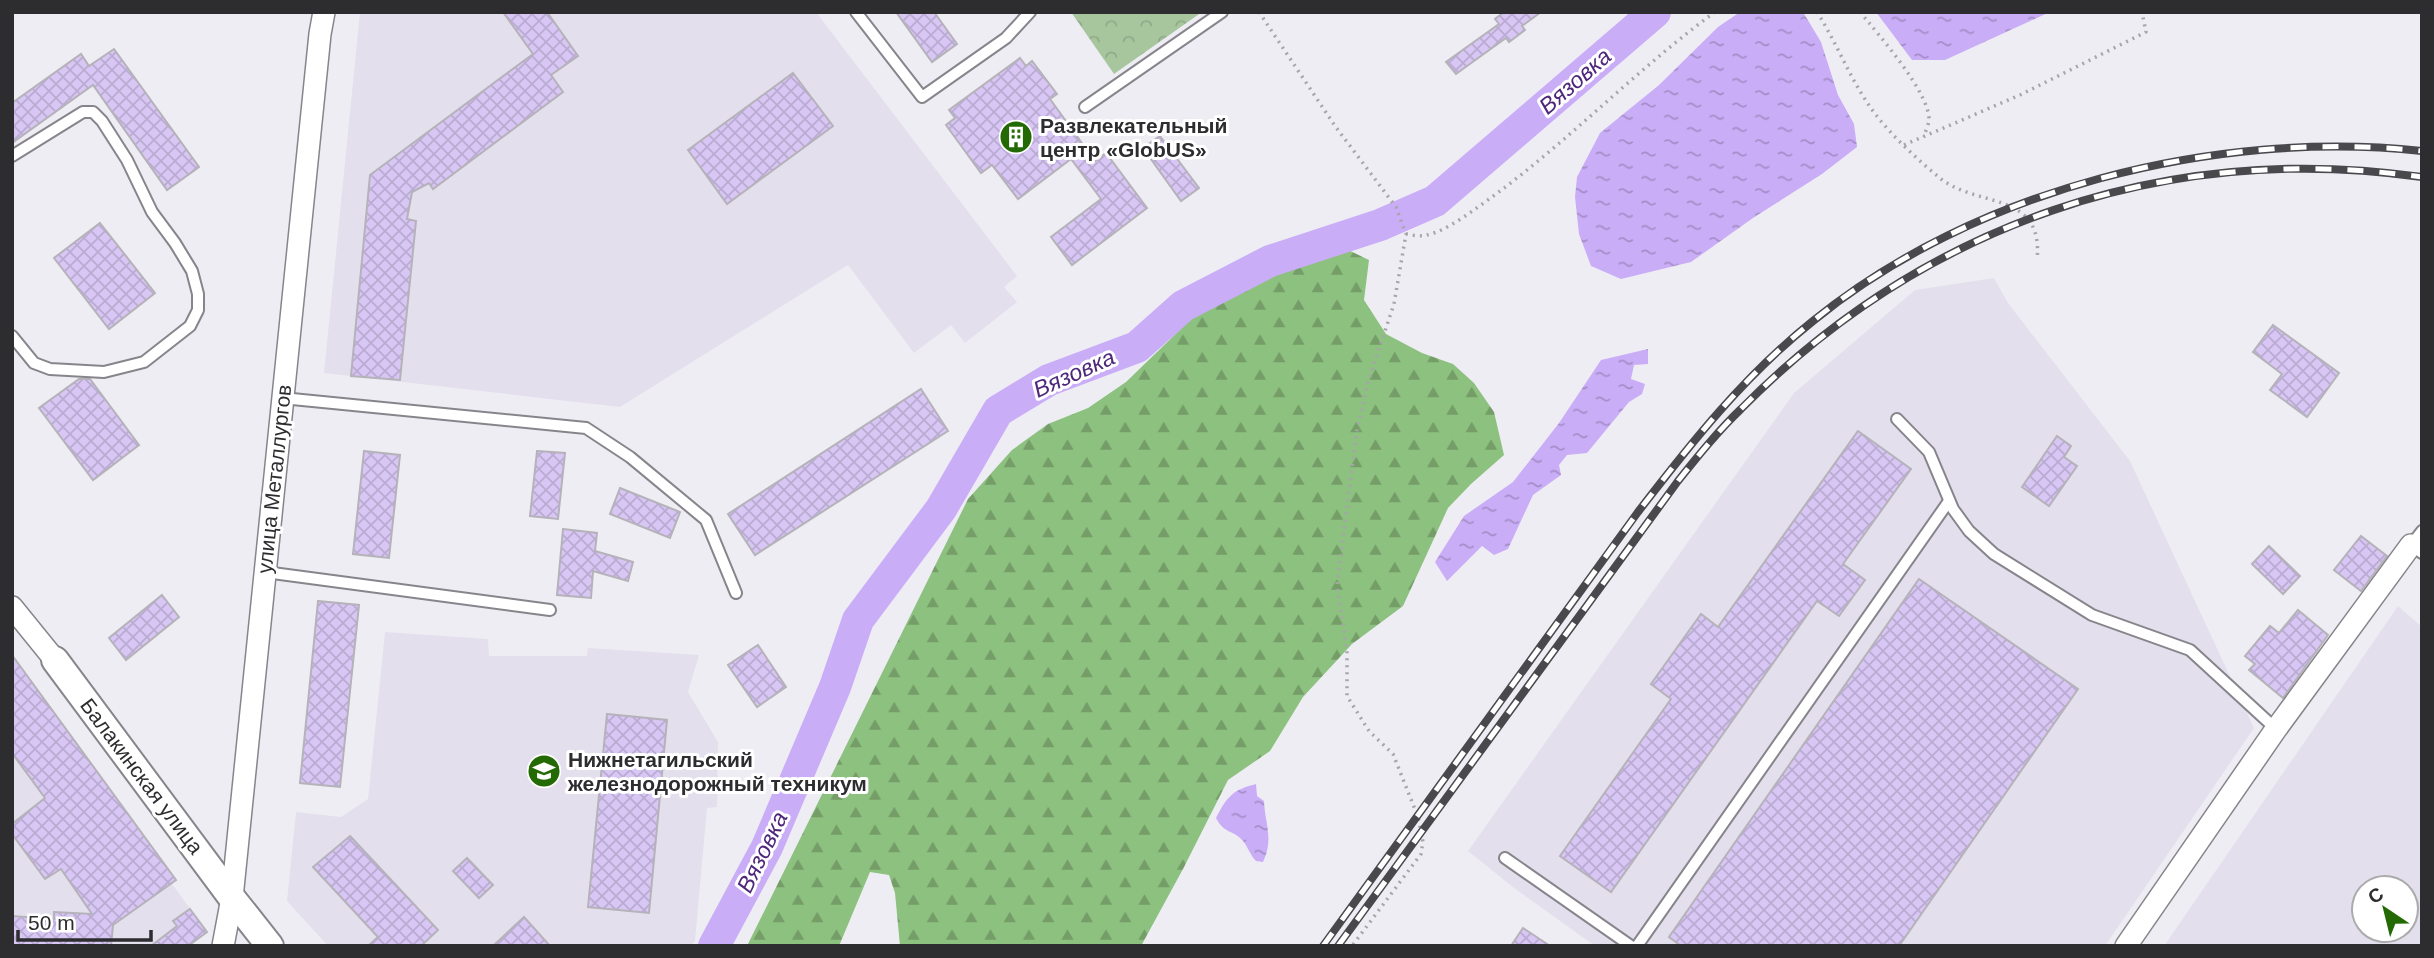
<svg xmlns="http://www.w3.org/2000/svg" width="2434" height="958" font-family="Helvetica,sans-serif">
<defs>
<pattern id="forest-firs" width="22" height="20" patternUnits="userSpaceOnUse" patternTransform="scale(1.75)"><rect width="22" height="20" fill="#8dc17f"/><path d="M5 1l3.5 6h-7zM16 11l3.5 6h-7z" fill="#749d68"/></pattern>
<pattern id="park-crowns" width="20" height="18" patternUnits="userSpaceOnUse" patternTransform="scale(1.75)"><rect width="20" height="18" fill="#a7c69e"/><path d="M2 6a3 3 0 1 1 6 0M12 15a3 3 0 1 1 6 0" fill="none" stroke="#90aa88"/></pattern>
<pattern id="water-ripples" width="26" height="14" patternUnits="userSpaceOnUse" patternTransform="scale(1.75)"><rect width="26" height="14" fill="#caadf7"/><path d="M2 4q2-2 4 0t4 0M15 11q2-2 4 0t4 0" fill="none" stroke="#a48dc8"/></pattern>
<pattern id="building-cross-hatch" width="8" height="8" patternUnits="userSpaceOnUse" patternTransform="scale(1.75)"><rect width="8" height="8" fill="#d8c7f4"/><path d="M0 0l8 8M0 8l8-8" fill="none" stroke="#baabd2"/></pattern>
</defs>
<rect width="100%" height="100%" fill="#efedf4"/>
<g fill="#e4dfed" fill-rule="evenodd">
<polygon points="360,12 816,12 1017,276 1004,287 1017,302 965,343 951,325 914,353 848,265 620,407 324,373"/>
<polygon points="1994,278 2008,303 2130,461 2254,728 2105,946 1595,946 1514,888 1468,851 1794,393 1915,290"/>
<path d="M2398,606L2422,627V946H2164ZM2364,888H2406V930H2364Z"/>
<polygon points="385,632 488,639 489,656 587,656 588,648 699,655 688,692 718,742 717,807 707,808 695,941 690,946 328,946 287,901 296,812 341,817 368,799"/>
<polygon points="12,655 176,880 172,884 207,932 188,946 12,946"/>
</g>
<polygon fill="url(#forest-firs)" points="1344,248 1369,260 1364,300 1386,334 1422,353 1453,364 1474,383 1494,412 1504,455 1471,484 1448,508 1403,606 1352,644 1303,697 1270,751 1228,780 1183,869 1141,946 900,946 895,893 889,875 870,872 839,946 747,946 968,499 1012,450 1048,424 1088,408 1126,382 1218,293 1271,276 1320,254"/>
<polygon fill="url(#park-crowns)" points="1071,12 1202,12 1114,74"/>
<g fill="url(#water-ripples)">
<polygon points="1740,12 1803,12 1821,42 1838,95 1854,124 1857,147 1822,174 1753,218 1691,262 1621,279 1591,266 1579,234 1575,197 1577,177 1600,133 1659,85 1718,27"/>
<polygon points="1876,12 2050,12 1945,60 1912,60"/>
<polygon points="1648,349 1648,364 1634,365 1631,379 1645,384 1642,394 1629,402 1587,453 1567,455 1559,465 1561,475 1533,495 1508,549 1494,555 1482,546 1447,581 1435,562 1464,516 1513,482 1559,423 1601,360"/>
<path d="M1256,784L1257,796L1264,801C1265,824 1274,839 1263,862L1256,861C1250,855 1248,847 1243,841C1233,829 1225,835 1216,818C1227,797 1232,790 1256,784Z"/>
</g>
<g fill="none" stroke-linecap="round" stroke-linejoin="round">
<polyline stroke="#caadf7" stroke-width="32" points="714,946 767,847 835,687 858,620 941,509 998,411 1049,380 1137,347 1183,306 1270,261 1380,225 1435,201 1655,12"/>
</g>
<g fill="url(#building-cross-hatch)" stroke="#b5b2b9" stroke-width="2">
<polygon points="503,12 547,12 578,56 551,75 563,92 433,189 429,183 412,192 407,219 416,221 400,380 351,376 370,175 533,54"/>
<polygon points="896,12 934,12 957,44 932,62"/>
<polygon points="1504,12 1541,12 1522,26 1525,30 1509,42 1506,38 1456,74 1446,62 1499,24 1495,19"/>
<polygon points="114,49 199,167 167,190 93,85 12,143 12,103 81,54 89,66"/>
<polygon points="1020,58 1026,66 1032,61 1057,94 1050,99 1095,161 1106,153 1147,208 1072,265 1051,237 1101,199 1071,159 1018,199 992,165 981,173 946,125 955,118 949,110"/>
<polygon points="793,73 833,126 727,204 688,150"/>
<polygon points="1160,136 1199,188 1181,201 1143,148"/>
<polygon points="100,223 155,293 109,329 54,258"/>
<polygon points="2273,325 2339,373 2307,417 2270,390 2282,374 2253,352"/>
<polygon points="79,379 90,379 139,445 93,480 39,408"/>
<polygon points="921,389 948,431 755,555 728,514"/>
<polygon points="1858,431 1911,469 1843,564 1865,580 1839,616 1817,601 1611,892 1560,856 1671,699 1651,684 1701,614 1718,627"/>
<polygon points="2057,436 2071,446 2064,457 2077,466 2049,506 2022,487"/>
<polygon points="364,451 400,455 389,558 353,554"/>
<polygon points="537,451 565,453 558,519 530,516"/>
<polygon points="620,488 680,512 670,538 610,514"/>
<polygon points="563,529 597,533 595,551 633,562 628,581 593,571 591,598 557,595"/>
<polygon points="2361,536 2387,556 2361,591 2334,570"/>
<polygon points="2269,546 2300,576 2283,594 2252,564"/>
<polygon points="1919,579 2078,689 1899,946 1681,946 1669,937"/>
<polygon points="162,595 179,617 126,660 109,638"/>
<polygon points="318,601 359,605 340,787 300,783"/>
<polygon points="2298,610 2328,635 2283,698 2249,670 2255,664 2245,656 2270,626 2279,633"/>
<polygon points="758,645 786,687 757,707 728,665"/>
<polygon points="12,655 176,880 113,925 111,946 12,946 12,916 54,919 54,912 92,914 61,869 45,879 12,834 12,824 45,798 12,753"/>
<polygon points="607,714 667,720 649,913 588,907"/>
<polygon points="350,836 438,930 421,946 368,946 378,937 313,867"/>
<polygon points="467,858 493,885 479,898 453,871"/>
<polygon points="190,909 207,932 188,946 151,946 177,926 173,921"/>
<polygon points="524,917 550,946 493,946"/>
<polygon points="1523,928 1550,946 1511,946"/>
</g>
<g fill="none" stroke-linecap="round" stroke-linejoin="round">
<defs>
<g id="service">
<polyline points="856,12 922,97 1006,38 1030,12"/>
<polyline points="1085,107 1222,12"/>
<polyline points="12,156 83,112 93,112 102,121 127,160 152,212 175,243 192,271 198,294 198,310 190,326 144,362 104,372 50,369 34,363 12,336"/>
<polyline points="282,398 586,428 630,457 706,520 736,593"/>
<polyline points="1897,419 1929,452 1953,509 1969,531 1994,554 2092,615 2190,650 2276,729"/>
<polyline points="2422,531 2411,545 2422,553"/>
<polyline points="265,572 550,610"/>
<polyline points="1505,858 1631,946"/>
<polyline points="1637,946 1949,501"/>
</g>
<g id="minor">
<polyline points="12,607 55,660"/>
<polyline points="223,946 232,898 320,34 324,12"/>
<polyline points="2126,946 2276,729 2411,545"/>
</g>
<polyline id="tertiary" points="55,660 232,898 270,946"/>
</defs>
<use href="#service" stroke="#87858b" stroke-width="14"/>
<use href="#minor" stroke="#87858b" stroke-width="24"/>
<use href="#tertiary" stroke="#87858b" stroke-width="30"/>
<g stroke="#a6a5aa" stroke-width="3.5" stroke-dasharray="2 5" stroke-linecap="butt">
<polyline points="1259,12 1335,126 1396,207 1406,234 1394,304 1368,382 1357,430 1337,586 1347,650 1347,696 1369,731 1393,754 1418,817 1423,842 1421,854 1352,946"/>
<path d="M1817,12C1838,45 1852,84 1876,115C1894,138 1918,160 1941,179C1979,208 2044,191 2037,260"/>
<path d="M1860,12C1878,34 1931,94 1929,121C1928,126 1925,132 1924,137"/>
<polyline points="1904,145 2020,95 2146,32 2142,12"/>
<path d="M1406,234C1412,235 1421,237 1427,235C1447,231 1475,209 1492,197C1570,140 1637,69 1715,12"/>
</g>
<use href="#service" stroke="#fff" stroke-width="10"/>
<use href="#minor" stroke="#fff" stroke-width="21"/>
<use href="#tertiary" stroke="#fff" stroke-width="26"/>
<defs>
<g id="rail">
<path d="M1323,946L1638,512C1691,443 1744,376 1813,321C1975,189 2215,129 2422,151"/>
<path d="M1338,946L1678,481C1698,456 1718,431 1741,409C1924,224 2164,141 2422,177"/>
</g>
</defs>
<use href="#rail" stroke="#49484c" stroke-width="8"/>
<use href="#rail" stroke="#fff" stroke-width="5" stroke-dasharray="16" stroke-linecap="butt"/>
</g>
<defs>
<symbol id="building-disc" viewBox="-11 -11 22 22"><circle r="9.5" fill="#246a04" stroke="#fff"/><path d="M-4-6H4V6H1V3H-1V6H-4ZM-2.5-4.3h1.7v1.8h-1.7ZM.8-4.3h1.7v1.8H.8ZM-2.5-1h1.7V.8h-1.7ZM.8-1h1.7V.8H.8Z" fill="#fff"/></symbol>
<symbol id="university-disc" viewBox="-11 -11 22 22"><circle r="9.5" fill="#246a04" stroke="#fff"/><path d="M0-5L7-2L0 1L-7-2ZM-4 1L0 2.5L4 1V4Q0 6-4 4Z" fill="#fff"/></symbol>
</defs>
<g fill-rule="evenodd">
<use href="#building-disc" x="997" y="118" width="38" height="38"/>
<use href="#university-disc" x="525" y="752" width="38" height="38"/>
</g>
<g text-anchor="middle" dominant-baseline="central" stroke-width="6" stroke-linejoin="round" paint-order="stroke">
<g font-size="21" font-weight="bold" fill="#2d2c2f" stroke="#fff" text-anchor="start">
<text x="1040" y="125">Развлекательный<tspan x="1040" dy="24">центр «GlobUS»</tspan></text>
<text x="568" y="759">Нижнетагильский<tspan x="568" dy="24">железнодорожный техникум</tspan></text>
</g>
<g font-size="21" fill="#2d2c2f" stroke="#fff">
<text transform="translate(274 479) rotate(-84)">улица Металлургов</text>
<text transform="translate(142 776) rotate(53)">Балакинская улица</text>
</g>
<g font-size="23" font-style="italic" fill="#4e267a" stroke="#fff">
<text transform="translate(1575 81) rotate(-41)">Вязовка</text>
<text transform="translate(1074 373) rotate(-24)">Вязовка</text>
<text transform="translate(762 852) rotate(-64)">Вязовка</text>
</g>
</g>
<rect width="2434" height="958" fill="none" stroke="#2d2c2f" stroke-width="28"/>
<g transform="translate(2385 909) rotate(325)"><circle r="33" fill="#ffffff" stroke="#ababac" stroke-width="2"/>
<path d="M0-5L12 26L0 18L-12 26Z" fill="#246a04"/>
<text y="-10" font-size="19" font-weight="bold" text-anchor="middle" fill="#2d2c2f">С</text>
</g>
<path d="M18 930v10h133v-10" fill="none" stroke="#2d2c2f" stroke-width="3.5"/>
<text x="28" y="930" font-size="21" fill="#2d2c2f" stroke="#ffffff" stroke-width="5" paint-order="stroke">50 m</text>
</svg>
